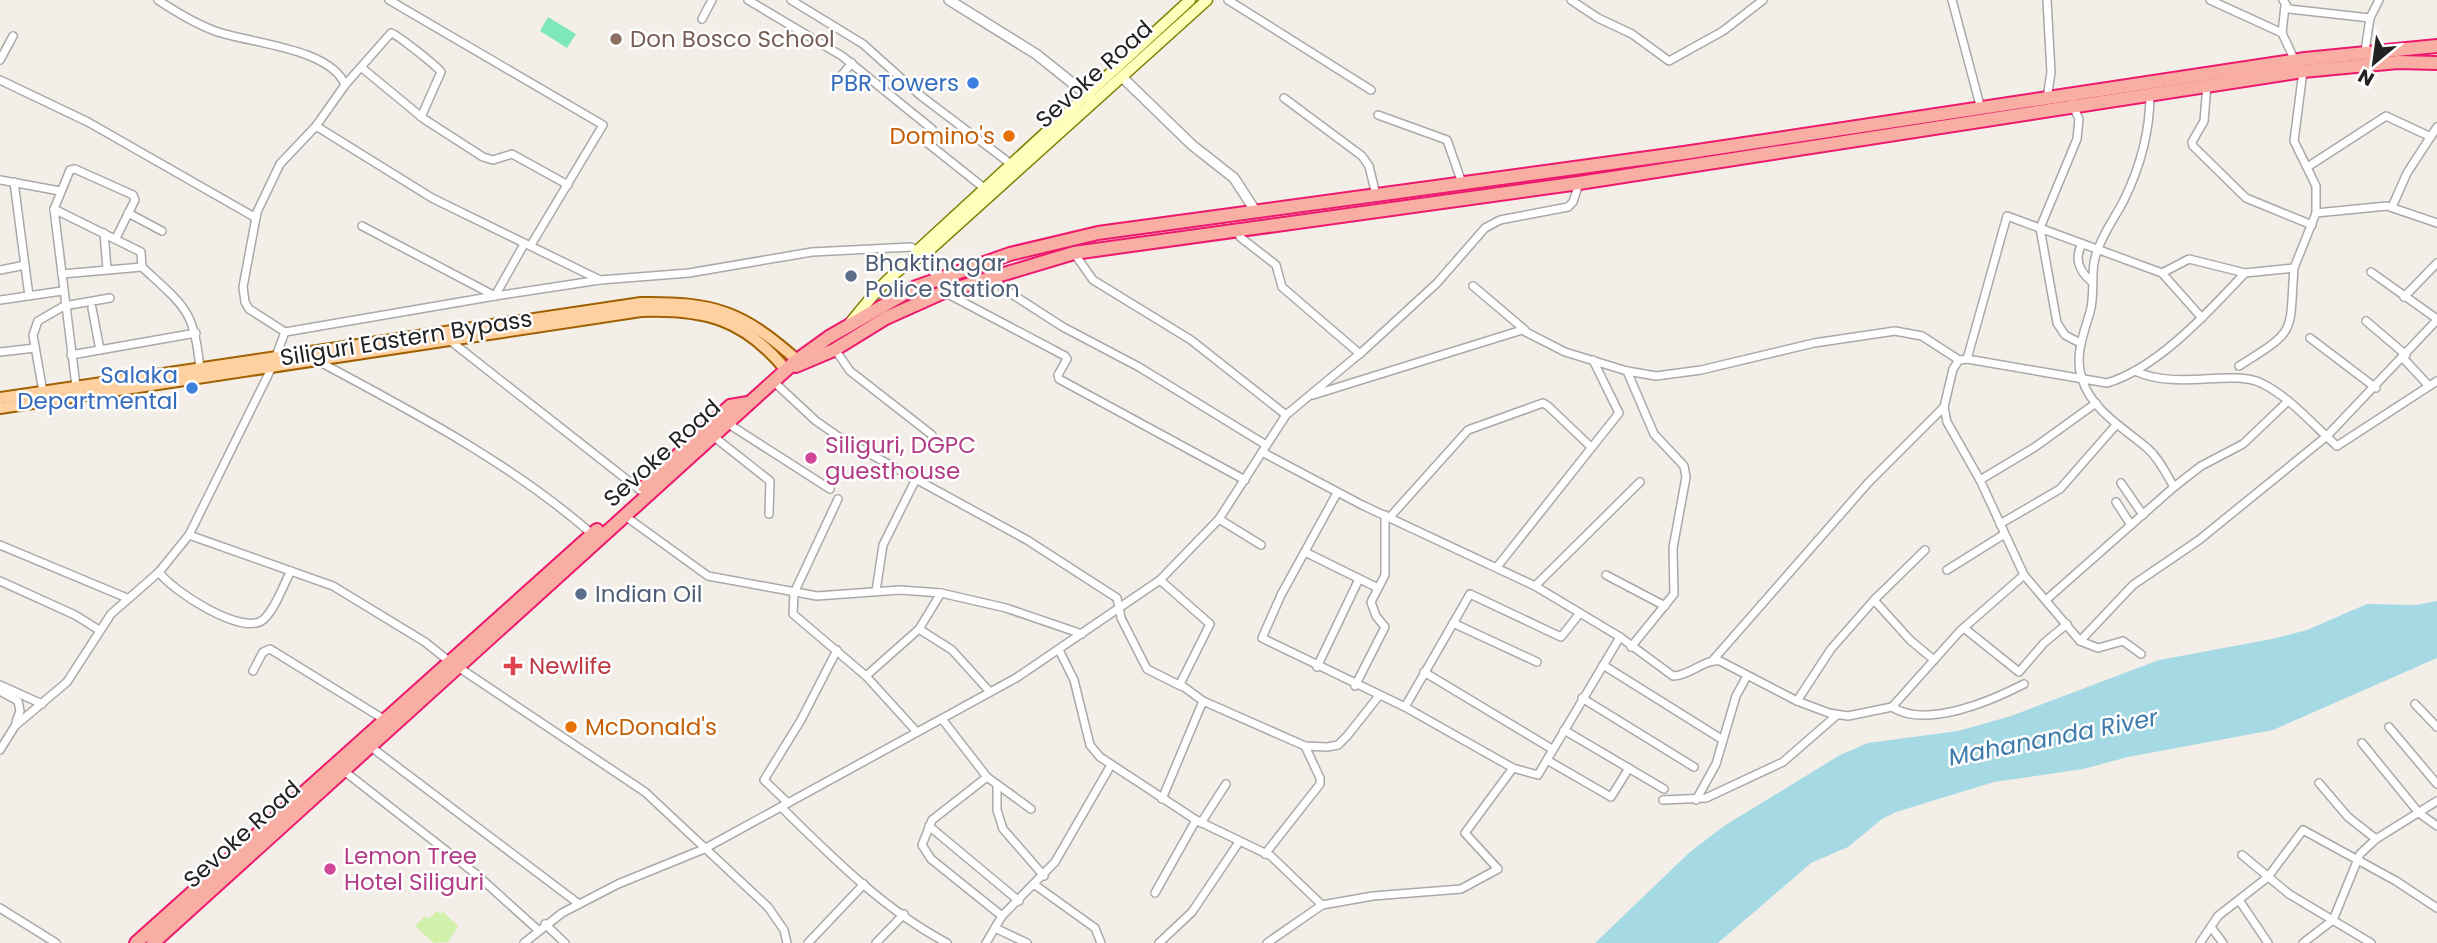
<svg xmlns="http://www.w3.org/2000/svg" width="2437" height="943" font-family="Poppins,sans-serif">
<rect width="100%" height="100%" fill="#f3efe8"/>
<polygon fill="#d1f1aa" points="437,911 441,914 443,912 458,926 448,942 434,943 415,926 425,916 429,919"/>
<polygon fill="#7fe8ba" points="548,17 576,34 567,48 540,31"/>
<polygon fill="#a5d9e4" points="2437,601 2437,658 2273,730 2128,757 2083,769 1994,782 1896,812 1882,819 1848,847 1811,863 1718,943 1595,943 1690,852 1724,826 1840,755 1868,743 1958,731 2011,716 2159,660 2272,639 2307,630 2367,604 2416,605"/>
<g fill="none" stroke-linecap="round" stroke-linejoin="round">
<defs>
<g id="minor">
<path d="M158,0C176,12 194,23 215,31C248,43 331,48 345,85"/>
<polyline points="389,0 603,125 531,245"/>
<polyline points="748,0 842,56 932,129 925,141 984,188"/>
<polyline points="791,0 863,44 921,96 1011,164"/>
<polyline points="1228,0 1371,90"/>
<polyline points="1571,0 1598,18 1632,34 1669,61 1723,31 1763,0"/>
<polyline points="1952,0 1981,109"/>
<polyline points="2210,0 2282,33 2295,61"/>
<polyline points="2283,0 2289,9 2370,18"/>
<polyline points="702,19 712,0"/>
<polyline points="2282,33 2285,6"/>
<polyline points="2365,51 2370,18 2379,0"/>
<polyline points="0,60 13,36"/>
<polyline points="362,68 424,119 483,157 493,160 512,154 568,185"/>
<polyline points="0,80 88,122 256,218"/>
<polyline points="835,83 852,63"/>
<polyline points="2207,85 2204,121 2192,142 2193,146 2246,198 2312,225"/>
<path d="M2150,94C2150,132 2140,168 2123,202C2115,217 2104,232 2098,249C2089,269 2096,291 2090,312C2084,333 2074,356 2082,379C2092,411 2124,428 2147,448C2159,458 2166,474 2174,487"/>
<polyline points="1284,98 1362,156 1369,166 1376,195"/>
<polyline points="2047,99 2051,72 2047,0"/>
<polyline points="2072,104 2079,119 2077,139 2040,228 2057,323 2065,335 2080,343"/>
<polyline points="1378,115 1447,140 1462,183"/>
<polyline points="316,126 432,198 600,280"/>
<polyline points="2309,166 2386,116 2431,137"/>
<polyline points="0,180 60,191"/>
<polyline points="14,182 29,296"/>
<polyline points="2392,207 2407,173 2437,127"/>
<path d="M54,209L141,252L142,267C184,306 195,310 200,370"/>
<polyline points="128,213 162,231"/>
<polyline points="2316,213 2387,206 2437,223"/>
<polyline points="362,226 495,296 523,246"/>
<polyline points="1237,230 1240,237 1276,265 1282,287 1360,354"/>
<polyline points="104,233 107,269"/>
<path d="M2082,244C2074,258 2079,271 2091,281"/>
<polyline points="1074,253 1093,280 1191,340 1286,415"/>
<polyline points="0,270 25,265"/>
<polyline points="2371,272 2437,319"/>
<polyline points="2162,273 2202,318"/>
<polyline points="62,274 142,267"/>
<polyline points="993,277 1004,289 1063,327 1139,367 1266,445"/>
<polyline points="1473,286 1525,330"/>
<polyline points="2404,297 2437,263"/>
<polyline points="0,300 62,291"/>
<polyline points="92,308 100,350"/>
<polyline points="2366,321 2406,355"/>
<path d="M285,332L249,309L245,302L243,287L257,212L280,164L316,126L345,85L391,33C395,33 437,66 441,72L421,117"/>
<polyline points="2310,338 2376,388"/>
<polyline points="448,339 640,490"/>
<polyline points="834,348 850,371 932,435"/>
<polyline points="0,352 35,348"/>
<polyline points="71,355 196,333"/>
<polyline points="2403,358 2429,386"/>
<polyline points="1967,359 2007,216 2162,273 2189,259 2245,273"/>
<path d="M318,361C413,412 511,463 592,534"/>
<path d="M2239,366C2298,329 2289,335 2294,268"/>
<polyline points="1627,371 1654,434 1684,466 1686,477 1673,548 1674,594 1631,647"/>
<path d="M2135,371C2178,391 2233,368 2263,384C2291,398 2314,426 2337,446L2437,381"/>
<polyline points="773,381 816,421 839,437 1027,540 1117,598 1121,618 1147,669 1181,686"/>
<polyline points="76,386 54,209 70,170 75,169 133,195 135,200 116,238"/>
<polyline points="43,392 33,335 38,321 64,306 110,298"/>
<polyline points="1313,395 1522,330 1565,352 1627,371 1656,376 1701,370 1814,343 1895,331 1922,336 1959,360"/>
<polyline points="727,423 830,489"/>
<polyline points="713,436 770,481 769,514"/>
<path d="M1262,452L1362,505L1535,586L1620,637L1673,676C1690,676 1703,659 1720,661L1797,701L1829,713L1848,716L1892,707L1960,631L2024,575"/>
<polyline points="1980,480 2035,447 2096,403"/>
<polyline points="2121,483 2143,515"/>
<polyline points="1337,493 1281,595 1262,638 1405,707 1513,768 1538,775 1620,637"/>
<polyline points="838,499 794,593 793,614 866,676 916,731"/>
<polyline points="2116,502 2131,525"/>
<polyline points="625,516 708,576 817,596 900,590 941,593 1006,608 1082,634"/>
<polyline points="1390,517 1468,430 1543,403 1548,406 1591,447"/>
<polyline points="1219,519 1261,545"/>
<polyline points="2000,524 2060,489 2116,425"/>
<polyline points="189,535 333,586 425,642 450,662"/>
<polyline points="0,545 127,598"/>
<polyline points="1305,552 1378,588"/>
<polyline points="1497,567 1619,413 1593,360"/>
<polyline points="1947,570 2003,535"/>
<path d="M159,572C171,590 244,638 264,619C276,608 283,585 291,571"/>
<polyline points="1606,575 1665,606"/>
<polyline points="1160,580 1210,624 1180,684 1203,701 1305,746 1327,747 1338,745 1347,736 1378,697"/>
<polyline points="0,581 75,615 99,630"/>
<polyline points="1535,586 1640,482"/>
<polyline points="876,591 883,545 915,481"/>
<polyline points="1874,600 1925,550"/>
<polyline points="2046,600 2174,487 2201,466 2243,444 2287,402"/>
<polyline points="1453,623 1537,662"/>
<polyline points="1964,628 2019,672 2044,643 2067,624"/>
<polyline points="919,629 952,650 990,692"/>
<polyline points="2080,641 2133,585 2199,540 2327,436 2437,320"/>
<polyline points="1059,650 1074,680 1090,745 1100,757 1196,820 1271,856 1322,905"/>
<path d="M2141,654L2123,641L2098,648L2080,641L2024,575L1980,480L1947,422L1944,407L1953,369L1959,360L1967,359L2107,383C2158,368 2209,311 2245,273L2294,268L2316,213V186L2294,141L2303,71"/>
<polyline points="1713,660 1868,483 1944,407"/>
<polyline points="1603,665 1723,740"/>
<polyline points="458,667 645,792 768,907 784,930 787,943"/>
<polyline points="1317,667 1359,579"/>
<polyline points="253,671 263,652 270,649 385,720"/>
<polyline points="1424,672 1552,749"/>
<polyline points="866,676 919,629 941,593"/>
<polyline points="0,685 42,704"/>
<polyline points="1355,686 1385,627 1376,616 1371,602 1385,575 1385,515"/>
<polyline points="0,691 18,701 20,711 16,722"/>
<polyline points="1582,698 1694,767"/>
<polyline points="1797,701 1831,649 1874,600 1910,640 1934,660"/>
<polyline points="2415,704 2437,727"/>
<polyline points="1405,707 1470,594 1561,637 1580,613"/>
<path d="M1892,707C1926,729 1991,701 2024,684"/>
<polyline points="942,719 987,777 1031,809"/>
<polyline points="2389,727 2437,784"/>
<polyline points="1564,730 1664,789"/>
<polyline points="2362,743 2419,813 2437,826"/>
<polyline points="371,747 579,904"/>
<polyline points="0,750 15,726 67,682 111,614 159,572 189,535 272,367 285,332 495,296 600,280 689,273 812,252 911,247 924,255 944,292 1065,356 1067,359 1058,375 1059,379 1245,480"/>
<polyline points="1547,760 1611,797 1629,768"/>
<polyline points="344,771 476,874 538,930"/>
<polyline points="987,777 932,820 922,845 931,859 1002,916"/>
<polyline points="2319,783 2348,817 2376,839"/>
<polyline points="997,786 997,810 1003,829 1044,876"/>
<polyline points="1162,799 1203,701"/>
<polyline points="1663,800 1706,798 1783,762 1837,715"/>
<polyline points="1696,800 1716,764 1736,696 1747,676"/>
<polyline points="788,803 764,780 801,720 837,650"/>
<path d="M781,807C831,856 884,910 947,943"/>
<polyline points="1201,823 1226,784"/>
<polyline points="929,826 1019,901"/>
<polyline points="1265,854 1320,784 1320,778 1305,746"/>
<polyline points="2242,855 2289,894 2371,943"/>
<polyline points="1035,885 1095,928 1101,943"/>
<polyline points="1155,893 1196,820"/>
<polyline points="2239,900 2268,943"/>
<polyline points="0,908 56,943"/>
<polyline points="545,924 565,943"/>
<polyline points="2211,927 2223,943"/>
<polyline points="995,928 1027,943"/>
<polyline points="524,943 562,913 618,884 704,849 1016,678 1160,580 1219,519 1286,415 1363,351 1437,283 1485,228 1500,220 1568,207 1573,202 1579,183"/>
<polyline points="808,943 864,884"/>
<polyline points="876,943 904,914"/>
<polyline points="986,943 1002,916 1055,862 1111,765"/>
<polyline points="1159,943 1192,912 1239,842"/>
<polyline points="1267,943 1322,905 1373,896 1461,889 1498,869 1465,833 1513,768"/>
<polyline points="2200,943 2218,916 2268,877 2303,830 2396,881 2437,908"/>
<polyline points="2303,943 2333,920 2360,854 2376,839 2437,801"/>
</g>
<g id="tertiary">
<polyline points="949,0 1036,54 1091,98"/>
<polyline points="1122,77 1192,145 1234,178 1256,212"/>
</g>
<g id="secondary">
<polyline points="913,260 918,250 1190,0"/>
<path d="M850,323C870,299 894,267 924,255L1207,0"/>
</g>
<g id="primary">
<path d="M0,398L641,303C714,302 742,311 797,360"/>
<path d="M0,408L641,311C706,309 744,319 786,370"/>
</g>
<g id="trunk">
<polyline points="796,366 834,350 886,318 944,292 1074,253 1579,183 2303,71 2398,62 2437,63"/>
<polyline points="644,487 730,406 748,403"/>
<polyline points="136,943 597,530"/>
<polyline points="153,943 797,360 829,337 916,287 1010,254 1098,233 1684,153 2305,59 2437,46"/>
</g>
</defs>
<use href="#minor" stroke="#a9a9a9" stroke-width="10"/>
<use href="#tertiary" stroke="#a9a9a9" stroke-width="12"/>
<use href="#secondary" stroke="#7b8200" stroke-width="13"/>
<use href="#primary" stroke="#a06100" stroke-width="14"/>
<use href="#trunk" stroke="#ed196e" stroke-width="16"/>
<use href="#minor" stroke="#fff" stroke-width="7"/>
<use href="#tertiary" stroke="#fff" stroke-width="9"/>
<use href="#secondary" stroke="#fffeba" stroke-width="10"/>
<use href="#primary" stroke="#ffd1a1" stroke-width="10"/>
<use href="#trunk" stroke="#f8aea2" stroke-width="12"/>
</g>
<circle fill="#8d6e63" stroke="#fff" stroke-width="2.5" cx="616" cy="39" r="7"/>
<g fill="#3f7fe0" stroke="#fff" stroke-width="2.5">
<circle cx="973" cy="83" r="7"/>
<circle cx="192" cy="388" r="7"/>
</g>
<g fill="#e8710a" stroke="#fff" stroke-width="2.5">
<circle cx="1009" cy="136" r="7"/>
<circle cx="571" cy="727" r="7"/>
</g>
<g fill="#5c6f8a" stroke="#fff" stroke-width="2.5">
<circle cx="851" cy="276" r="7"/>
<circle cx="581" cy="594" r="7"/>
</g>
<g fill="#d1479c" stroke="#fff" stroke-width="2.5">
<circle cx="811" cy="458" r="7"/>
<circle cx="330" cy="869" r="7"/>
</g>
<path fill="#e0444e" stroke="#fff" stroke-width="2.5" d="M509.5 655.5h7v7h7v7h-7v7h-7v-7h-7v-7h7z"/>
<g text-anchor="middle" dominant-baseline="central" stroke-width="5" stroke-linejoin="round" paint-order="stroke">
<g font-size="23" fill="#785e54" stroke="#fff" text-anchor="start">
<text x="630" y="39">Don Bosco School</text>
</g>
<g font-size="23" fill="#222" stroke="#fff">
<text transform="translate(1094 74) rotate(-42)">Sevoke Road</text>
<text transform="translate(406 338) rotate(-9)">Siliguri Eastern Bypass</text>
<text transform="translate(662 453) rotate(-42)">Sevoke Road</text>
<text transform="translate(242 834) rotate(-42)">Sevoke Road</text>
</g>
<g font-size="23" fill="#366cbe" stroke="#fff" text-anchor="end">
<text x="959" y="83">PBR Towers</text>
<text x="178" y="375">Salaka<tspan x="178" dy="26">Departmental</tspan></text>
</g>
<g font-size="23" fill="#c56008" stroke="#fff" text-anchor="end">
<text x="995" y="136">Domino's</text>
<text x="585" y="727" text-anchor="start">McDonald's</text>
</g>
<g font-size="23" fill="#4e5e75" stroke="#fff" text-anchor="start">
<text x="865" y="263">Bhaktinagar<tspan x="865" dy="26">Police Station</tspan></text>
<text x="595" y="594">Indian Oil</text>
</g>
<g font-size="23" fill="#b23c85" stroke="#fff" text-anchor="start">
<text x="825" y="445">Siliguri, DGPC<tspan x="825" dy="26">guesthouse</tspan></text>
<text x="344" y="856">Lemon Tree<tspan x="344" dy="26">Hotel Siliguri</tspan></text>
</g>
<g font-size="23" fill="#be3a42" stroke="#fff" text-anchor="start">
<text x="529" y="666">Newlife</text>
</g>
<g font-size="24" font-style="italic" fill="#3e7bac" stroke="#fff">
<text transform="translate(2053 737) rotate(-11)">Mahananda River</text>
</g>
</g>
<g transform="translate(2374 63) rotate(209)" stroke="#ffffff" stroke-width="5" paint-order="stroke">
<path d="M0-5L12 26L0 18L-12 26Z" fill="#222222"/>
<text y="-10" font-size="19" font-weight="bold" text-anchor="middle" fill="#222222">N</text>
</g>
</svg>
